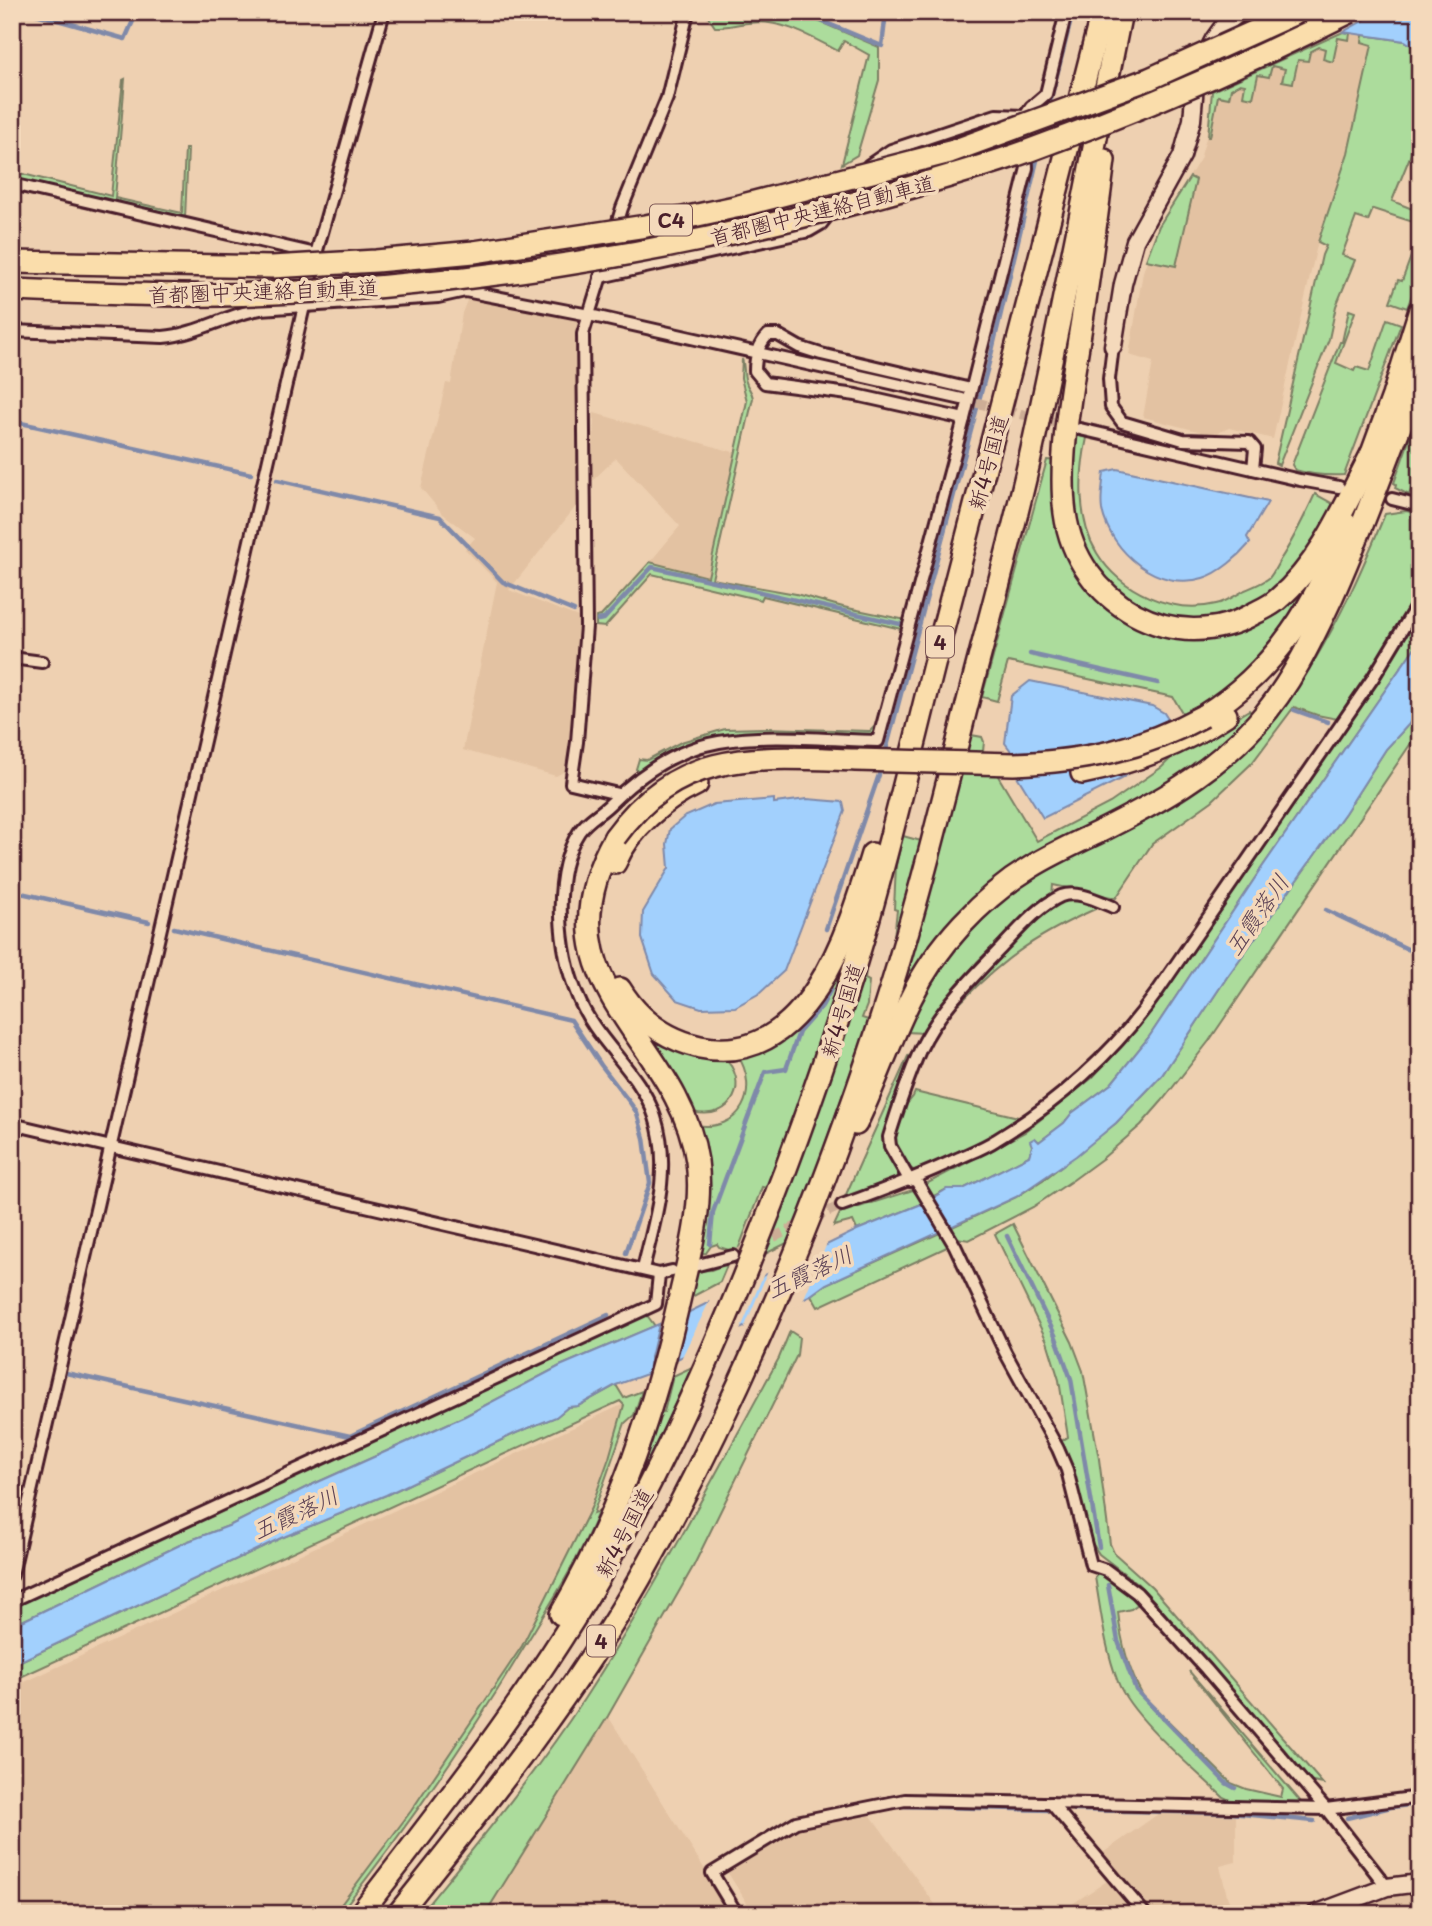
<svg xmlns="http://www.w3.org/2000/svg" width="1432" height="1926" font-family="'Playpen Sans','Klee One',sans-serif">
<rect width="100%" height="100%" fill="#eed0b1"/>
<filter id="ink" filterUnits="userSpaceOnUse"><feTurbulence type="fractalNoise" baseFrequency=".0143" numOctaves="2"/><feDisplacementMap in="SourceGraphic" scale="14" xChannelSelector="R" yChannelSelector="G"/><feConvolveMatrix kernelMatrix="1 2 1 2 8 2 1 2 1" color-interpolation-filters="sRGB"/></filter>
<g filter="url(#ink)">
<g fill="#e3c2a2">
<polygon points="1343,32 1387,38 1318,241 1273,439 1229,428 1219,432 1217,436 1143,417 1153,362 1129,355 1143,272 1159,226 1200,159 1206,138 1212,91"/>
<polygon points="468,298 578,321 580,325 575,346 581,500 509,590 583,619 570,762 567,770 556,776 463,750 497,582 465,549 475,538 443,514 421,488 446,383 451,384 462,313"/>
<polygon points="594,413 737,453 708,578 650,562 680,526 616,458 592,481"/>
<polygon points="624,1404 609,1458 591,1508 522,1646 411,1811 334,1914 12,1914 12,1688"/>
<polygon points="608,1716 733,1914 485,1914"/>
<polygon points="869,1813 942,1914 754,1914 728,1873 798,1829"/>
<polygon points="1158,1814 1236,1815 1236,1862 1220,1866 1227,1896 1234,1914 1150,1914 1100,1855"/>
<polygon points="1107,1881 1134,1914 1057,1914"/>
<polygon points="1420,1891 1420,1914 1336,1914 1383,1897"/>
</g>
<g fill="#acdc9c" stroke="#7b7e64" stroke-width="2">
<path d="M705,12H789L811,18L879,47V80L857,155L842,164L869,55L844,41L838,51C811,37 780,18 748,23C736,24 728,27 715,27Z"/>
<polygon points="1343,32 1350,33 1349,40 1338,38 1333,62 1323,59 1325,49 1319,47 1310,52 1308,61 1298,60 1293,83 1282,81 1285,69 1272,66 1269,77 1258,75 1253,98 1243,96 1245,85 1240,84 1231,89 1229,98 1218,96 1210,137 1208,137 1212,91"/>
<polygon points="1363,35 1405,41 1420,51 1420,132 1392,201 1420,212 1419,224 1373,209 1368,221 1356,217 1342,255 1355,260 1336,306 1329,339 1279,465 1275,463 1322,255 1326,246 1318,242 1348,153 1372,45 1362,42"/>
<polygon points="125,79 115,198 182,213 185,149 188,149 185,218 17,180 19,173 111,196 123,80"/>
<polygon points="1190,177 1196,180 1176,266 1146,260 1159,226"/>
<polygon points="1420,232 1420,273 1407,308 1390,302 1398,280 1402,281"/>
<path d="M1349,310L1355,312L1336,363L1354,371L1356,367L1369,371L1387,319L1401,324L1344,475C1326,476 1312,475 1295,470L1292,465L1340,342H1342Z"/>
<path d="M742,359C745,367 743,375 746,382C748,389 752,391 753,398L712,579L796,594L843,607L906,620L878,730L875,735L730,736L696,744L640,772L636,769L639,759L647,760L681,742L725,729L765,728L870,731L879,722L901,629L763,596L761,600L652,574L605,627L596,626V617L601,616L650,562L708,577L747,401L741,378Z"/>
<polygon points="1420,410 1420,464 1409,495 1395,488 1396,484 1394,483"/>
<path d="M1076,435L1087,438C1079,473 1077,520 1097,553C1120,591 1172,615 1216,604C1226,602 1236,595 1245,590C1252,587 1263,583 1269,578C1273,574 1277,565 1280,560C1294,539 1304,517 1315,494L1333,504C1316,536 1301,569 1272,591C1200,646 1107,615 1079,530C1068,499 1073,466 1076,435Z"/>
<path d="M1047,460L1058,461C1064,509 1062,584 1111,610C1134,622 1163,628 1188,637L1309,578L1311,580C1279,636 1240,684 1184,716L1173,697L1008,662L997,701L982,697Z"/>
<path d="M1406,511L1420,514V585L1390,639L1337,719L1317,715L1294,707L1252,763L1212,801L1152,844L1116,898L1053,885L1052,895L1008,931L977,962L924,1033L907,1032C936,966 982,907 1047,871C1097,843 1160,819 1205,785C1298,713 1341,620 1385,514Z"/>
<polygon points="1420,612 1420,640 1263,866 1149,1037 1111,1084 1072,1113 1064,1123 1039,1142 1035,1138 1029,1156 963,1189 947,1189 932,1197 926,1184 1025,1132 1092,1078 1124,1043 1154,1008 1370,693"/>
<polygon points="1420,702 1420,730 1209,1041 1162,1101 1141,1125 1103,1158 1073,1180 1033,1207 969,1240 957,1238 950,1228 1016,1197 1046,1178 1116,1123 1162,1075 1227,977 1345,813 1386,749 1409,724"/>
<polygon points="1249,710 1252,714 1213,752 1160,791 1038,853 906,995 901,993 971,735 982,737 984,742 983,751 1037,841 1110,803 1162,767 1175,754"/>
<polygon points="903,836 921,841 894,937 897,910 894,909 896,865"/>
<path d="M1065,900H1077L1102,906C1042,932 1005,956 960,1003L958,1002C986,968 1026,919 1065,900Z"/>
<path d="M856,929C829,1017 802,1104 767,1188L762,1187L738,1250L732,1251L719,1247L717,1244L711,1246L706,1253L696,1254L695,1125C741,1133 761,1091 737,1054L751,1052Z"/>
<polygon points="867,959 865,979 869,981 867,1005 862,1018 868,1020 867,1026 815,1173 787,1243 761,1256"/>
<path d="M651,1035L723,1057C751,1081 733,1122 693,1112L644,1040Z"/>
<polygon points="914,1054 885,1135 899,1171 897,1178 844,1199 908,1056"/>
<path d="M915,1092L919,1093L1022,1118L985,1140L921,1173C912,1171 908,1167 903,1159C891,1140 893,1125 905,1106C909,1100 913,1100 915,1092Z"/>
<polygon points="913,1190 924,1203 857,1230 853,1221 834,1226 840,1213"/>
<polygon points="1013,1224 1072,1342 1083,1371 1099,1459 1110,1544 1114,1553 1152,1587 1323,1784 1308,1781 1156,1603 1138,1584 1099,1554 1085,1532 1072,1468 1060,1442 1068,1437 1059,1380 1047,1341 995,1234"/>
<polygon points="942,1232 948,1243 947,1247 818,1307 811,1295 826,1284"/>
<polygon points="728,1263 720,1282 686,1300 693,1271 711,1270"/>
<polygon points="646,1314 655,1326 560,1366 465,1416 307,1487 231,1525 186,1542 12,1626 12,1606"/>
<path d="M790,1331L799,1337L797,1355L693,1567L608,1716L485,1914H420C477,1844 535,1774 584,1699C656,1589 716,1472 779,1358Z"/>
<polygon points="692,1367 647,1464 640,1461 656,1411 664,1412 673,1376"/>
<path d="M616,1385L624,1398L642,1391L634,1415L625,1423L593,1514L598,1512C579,1560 551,1603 524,1647C468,1740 406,1829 339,1914H334L411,1811L522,1646L591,1508L609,1458L624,1405L620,1401L12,1681V1665L281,1538L386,1495L516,1433L556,1417L568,1407L578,1406Z"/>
<path d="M1099,1573L1114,1580L1138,1604L1131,1609L1118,1612C1121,1642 1128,1669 1143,1696L1231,1783L1246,1789L1281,1797L1283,1789L1189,1671L1301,1802L1297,1804L1234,1802L1223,1797C1194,1769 1131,1717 1118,1682C1105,1649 1101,1612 1095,1577Z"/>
</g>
<g fill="#a2d0fd" stroke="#7f89a9" stroke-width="2">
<polygon points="1379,12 1420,12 1420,51 1405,41 1343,32"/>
<path d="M1117,469L1268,502L1247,537L1250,543C1239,556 1220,573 1203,578C1158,592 1111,552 1102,510C1100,498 1103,484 1104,472Z"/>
<polygon points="1420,640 1420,702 1409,724 1386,749 1345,813 1227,977 1162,1075 1116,1123 1076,1156 1016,1197 826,1284 811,1295 671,1362 683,1315 857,1230 924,1203 947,1189 963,1189 1029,1156 1032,1146 1030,1141 1035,1138 1039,1142 1064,1123 1072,1113 1111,1084 1149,1037 1263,866"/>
<polygon points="1030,681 1152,706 1164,713 1180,738 1121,779 1043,818 1012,768 1017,759 1005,743 1011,696"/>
<polygon points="774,799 774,803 807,799 843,802 845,811 784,971 760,993 735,1007 701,1008 677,1000 654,974 642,938 643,912 669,868 667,844 670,829 684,817 714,804"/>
<polygon points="659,1324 647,1374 616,1385 578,1406 568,1407 556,1417 516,1433 386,1495 281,1538 12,1665 12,1626 186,1542 231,1525 307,1487 465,1416 560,1366"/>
</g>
<g fill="#eed0b1">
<polygon points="828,1241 802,1303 743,1331 769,1269"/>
<polygon points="765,1271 739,1333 680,1361 712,1296"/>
</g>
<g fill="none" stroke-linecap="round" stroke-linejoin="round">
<g stroke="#7f89a9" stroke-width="4.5">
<polyline points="29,12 125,39 137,12"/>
<polyline points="800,12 882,46 886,12"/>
<polyline points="1048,110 1073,12"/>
<polyline points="12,421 251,474"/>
<polyline points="277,480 440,517 503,582 574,611"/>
<polyline points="598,620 604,619 652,567 900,624"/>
<polyline points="1030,654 1158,683"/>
<polyline points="1294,710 1328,722"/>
<polyline points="885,754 991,355 1038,156"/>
<polyline points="12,891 149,922"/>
<polyline points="1326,910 1420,955"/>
<polyline points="174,928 571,1020 601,1065 631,1104 637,1113 644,1138 650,1183 626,1253"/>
<polyline points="826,929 882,766"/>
<polyline points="1007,1236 1055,1335 1071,1379 1099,1547"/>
<polyline points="710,1244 713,1212 765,1072 786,1069 799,1032 822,1006 831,989"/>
<polyline points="66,1373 350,1436 608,1315"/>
<polyline points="1108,1585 1118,1641 1136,1690 1226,1783 1235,1788"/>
<polyline points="900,1806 1050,1810"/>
<polyline points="1075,1810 1231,1813 1314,1821"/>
<polyline points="1347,1818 1391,1807 1420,1804"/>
</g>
<g stroke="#cdad96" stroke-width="10" stroke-dasharray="10 5" stroke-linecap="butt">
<polyline points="962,399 1068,426"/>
<polyline points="733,1256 842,1205"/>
</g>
<defs>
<g id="street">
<polyline points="12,184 316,254"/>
<polyline points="600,277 809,231 821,224 869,165 891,150 996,115 1025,116"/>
<path d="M12,331L163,337C198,334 226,315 260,309L438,297L465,291L589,315L962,399"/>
<polyline points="1113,346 1109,379 1111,407 1122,422 1183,440 1249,442 1255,449 1253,469"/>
<path d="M964,419L856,395L765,383L755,371C755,357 758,345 768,335H778L799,347L821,354L971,389"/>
<polyline points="1080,429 1300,480 1339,487"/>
<polyline points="1392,499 1420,506"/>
<polyline points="12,658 42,662"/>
<polyline points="618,794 571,783 577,742 586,626 583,334 622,208 667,98 688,12"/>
<polyline points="12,1124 659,1274 672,1271"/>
<polyline points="915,1179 955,1246 1005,1352 1058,1449 1067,1470 1091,1565 1106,1570 1137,1593 1206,1669 1326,1809 1387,1887"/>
<path d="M910,1181L890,1146L889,1137C898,1108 908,1078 920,1050C939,1010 973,977 1004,945C1020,928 1039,906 1061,896C1078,890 1098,901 1113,907"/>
<path d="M842,1205C881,1191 919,1177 957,1159C970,1153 984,1148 996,1140C1059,1102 1114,1053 1157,992L1373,678L1420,600"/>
<polyline points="694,1266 733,1256"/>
<path d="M643,1269C655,1219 672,1169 655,1117C640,1071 596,1042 578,997C559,952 551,875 579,832C587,820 600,814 610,804C640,774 677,749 719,742C771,733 826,740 878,741L964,419L1027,168L1025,116L1031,107L1046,94L1066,12"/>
<polyline points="12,1575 316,254 384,12"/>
<polyline points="12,1601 656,1304 659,1274"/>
<polyline points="1051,1803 1145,1914"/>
<polyline points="737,1914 712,1873 796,1822 905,1800 1326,1809 1420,1797"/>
</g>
<g id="secondary">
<polyline points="1113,346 1123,284 1135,241 1182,156 1192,120 1196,74 1214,39 1224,25 1240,12"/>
<polyline points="1315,1914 1387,1887 1420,1883"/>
</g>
<g id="highway">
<path d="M1104,160C1096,220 1089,279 1079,339C1071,391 1058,461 1065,513C1077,603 1175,659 1255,613C1263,609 1272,605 1278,599C1322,562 1346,503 1372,453"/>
<polyline points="1368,464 1393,396 1420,310"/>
<path d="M1203,716C1276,671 1318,602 1346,524"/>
<path d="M1082,773C1135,762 1181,745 1226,715"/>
<path d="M615,863C630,828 663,800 697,784"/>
<path d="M620,989C639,1020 665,1039 700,1047C807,1069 849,930 872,854"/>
<path d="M856,1124C876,1083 890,1039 911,998C936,946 982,897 1031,867C1052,854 1074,844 1097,833C1155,804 1213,773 1257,723C1290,686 1311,642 1332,597C1365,524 1390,449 1420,376"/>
<path d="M561,1614C620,1512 655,1408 681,1292C691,1250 703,1204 697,1161C679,1036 531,984 615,837"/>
<path d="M360,1914C449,1799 539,1685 610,1558C654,1480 692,1398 727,1316C780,1191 826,1065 864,935C895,829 919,721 947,614C999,414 1052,213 1102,12"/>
<path d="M398,1914C484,1806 571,1699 640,1578C739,1402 818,1211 881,1019C914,918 940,812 966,709C987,626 1011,542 1030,458C1063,310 1091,161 1121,12"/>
</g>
</defs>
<use href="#street" stroke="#4a1f2b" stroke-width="16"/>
<use href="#secondary" stroke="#4a1f2b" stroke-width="21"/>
<use href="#highway" stroke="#4a1f2b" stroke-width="26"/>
<use href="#street" stroke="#f4d9bb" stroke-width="10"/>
<use href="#secondary" stroke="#f4d9bb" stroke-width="16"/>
<use href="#highway" stroke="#faddab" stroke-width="21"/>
<defs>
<g id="highway-bridge">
<polyline points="12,262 272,267 376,261 474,252 646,226 735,207 950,152 1149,79 1298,12"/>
<path d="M12,290C82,293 151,296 221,295C453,290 683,253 905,189C946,177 986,166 1025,152C1136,112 1245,65 1350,12"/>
<path d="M615,837C679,748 757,757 855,760C908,761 961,763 1014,764C1085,761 1141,750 1203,716"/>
</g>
</defs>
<use href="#highway-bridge" stroke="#4a1f2b" stroke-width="26" stroke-linecap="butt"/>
<use href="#highway-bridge" stroke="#faddab" stroke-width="21"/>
</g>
</g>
<g text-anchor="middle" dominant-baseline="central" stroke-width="7" stroke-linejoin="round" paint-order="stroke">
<g fill="#f4d9bb" stroke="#7d5756" stroke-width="2">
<rect x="650" y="204.5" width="42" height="31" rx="5"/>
<rect x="926" y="626.5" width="28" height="31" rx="5"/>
<rect x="587" y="1625.5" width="28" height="31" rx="5"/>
</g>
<g font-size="19" font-weight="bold" fill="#4a1f2b">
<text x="671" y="220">C4</text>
<text x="940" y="642">4</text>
<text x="601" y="1641">4</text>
</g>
<g font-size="21" fill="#4a1f2b" stroke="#f4d9bb">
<text transform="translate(822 209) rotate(-14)">首都圏中央連絡自動車道</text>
<text transform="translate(263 290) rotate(-2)">首都圏中央連絡自動車道</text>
<text transform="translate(987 462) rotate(-75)">新4号国道</text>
<text transform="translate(841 1010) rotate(-73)">新4号国道</text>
<text transform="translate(623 1532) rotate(-62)">新4号国道</text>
</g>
<g font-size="23" font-style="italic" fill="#5c4255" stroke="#f4d9bb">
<text transform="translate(1256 914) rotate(-55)">五霞落川</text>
<text transform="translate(809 1271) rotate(-25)">五霞落川</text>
<text transform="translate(295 1512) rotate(-25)">五霞落川</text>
</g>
</g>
<rect width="1432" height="1926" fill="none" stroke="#f4d9bb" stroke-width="42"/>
<rect x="21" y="21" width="1390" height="1884" fill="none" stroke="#4a1f2b" stroke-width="2.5" filter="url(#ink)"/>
</svg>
